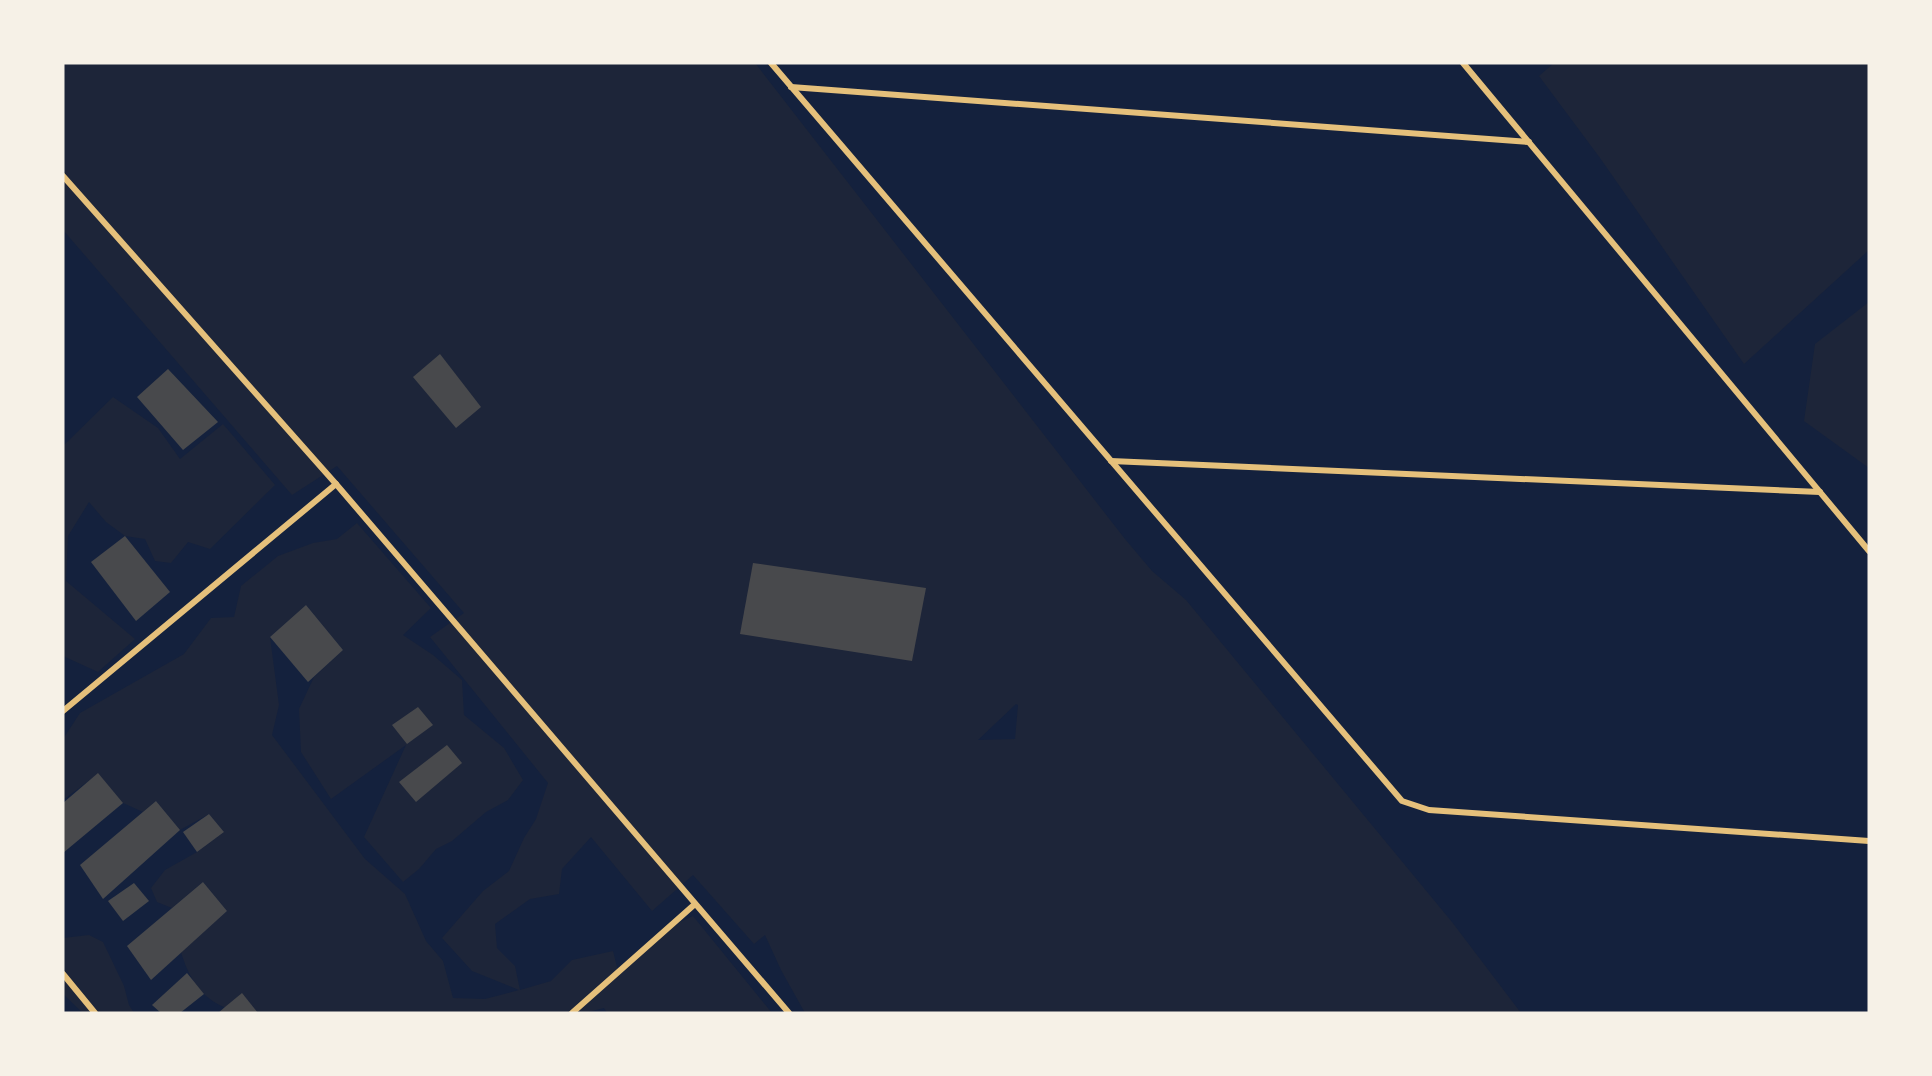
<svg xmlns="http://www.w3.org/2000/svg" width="1932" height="1076" font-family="Manrope,sans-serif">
<rect width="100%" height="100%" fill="#14213d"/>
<g fill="#1d2539" fill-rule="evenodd">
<path d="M63,63H755L1125,539L1152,571L1186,600L1452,922L1521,1013H805L781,970L765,935L754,944L693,875L652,911L591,837L562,869L559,894L530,899L495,924L497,948L515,966L520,990L551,981L572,960L613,951L618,971L669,927L693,916L772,1013H607L604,1008L584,1013H258C247,1011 234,1011 224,1007C200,997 188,976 181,952L227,911L203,882L172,908L157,902L151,888L165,870L197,852L224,832L209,814L180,830L156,801L143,812L123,803L98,774L63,800V739L80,713L184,654L211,618L234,617L241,586L278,556L313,543L337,539L357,523L431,608L403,635L433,655L462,680L464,715L504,748L523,780L508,800L486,812L452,841L436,849L419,869L403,882L364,837L406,745L331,799L301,752L299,709L314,677L343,650L306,605L270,637L279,705L272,735L365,859L405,894L426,941L443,961L453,998L485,999L519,990L472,971L442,938L483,891L509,871L524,838L536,819L548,783L430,637L464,613L337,466L292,495L63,230ZM1016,704L1018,705L1015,739L978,740Z"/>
<polygon points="1554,63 1869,63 1869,250 1744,364 1600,158 1539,76"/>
<polygon points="1869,302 1869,468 1804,421 1815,344"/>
<polygon points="113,397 158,428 180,459 223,424 275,485 210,549 188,542 171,563 155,561 145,539 125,536 106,522 89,502 68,536 66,581 135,639 98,672 63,656 63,446"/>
<polygon points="89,935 103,942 124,986 129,1005 134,1013 83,1013 63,994 63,938"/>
</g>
<g fill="#48494c">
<polygon points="440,354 481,407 456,428 413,377"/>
<polygon points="168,369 218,422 183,450 137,397"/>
<polygon points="125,536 170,592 136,621 91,562"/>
<polygon points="753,563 926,588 912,661 740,634"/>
<polygon points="306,605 343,650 308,682 270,637"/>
<polygon points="418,707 433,725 407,744 392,725"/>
<polygon points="447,745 462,763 416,802 399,782"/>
<polygon points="98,773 123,803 63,853 63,803"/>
<polygon points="156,801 180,830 103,899 80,865"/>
<polygon points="209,814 224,832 197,852 183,832"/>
<polygon points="203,882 227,911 151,980 127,946"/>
<polygon points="134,883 149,901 123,921 108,901"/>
<polygon points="187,973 204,994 180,1013 161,1013 152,1005"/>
<polygon points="242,993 258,1013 218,1013 225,1007"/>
</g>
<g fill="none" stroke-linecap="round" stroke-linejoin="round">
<g stroke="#e5c07b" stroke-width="6">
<polyline points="771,63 1402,801 1429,810 1869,841"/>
<polyline points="1463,63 1869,551"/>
<polyline points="791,87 1529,142"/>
<polyline points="63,176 336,484 789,1013"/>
<polyline points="1111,461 1820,492"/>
<polyline points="63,711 336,484"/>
<polyline points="63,974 95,1013"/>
<polyline points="572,1013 695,904"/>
</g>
</g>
<rect width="1932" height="1076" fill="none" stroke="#f6f1e7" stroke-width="129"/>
</svg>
